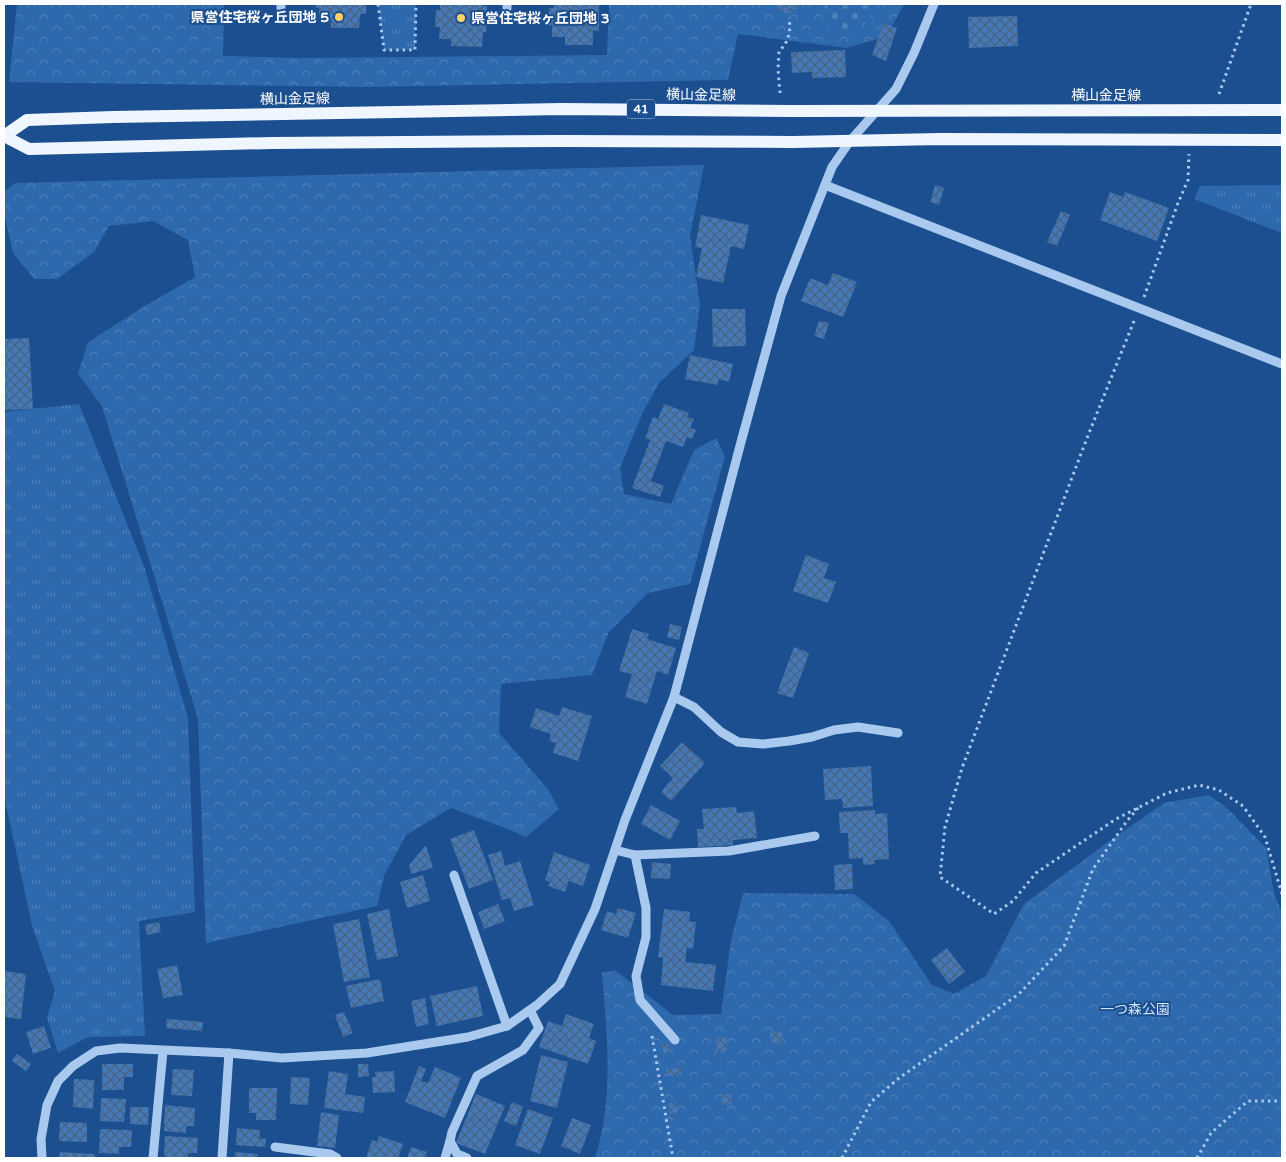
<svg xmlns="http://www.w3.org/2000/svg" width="1286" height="1162" font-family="'Varela Round','Noto Sans JP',sans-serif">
<defs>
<pattern id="grass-tufts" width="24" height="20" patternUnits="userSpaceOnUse" patternTransform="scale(1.25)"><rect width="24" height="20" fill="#2e69ad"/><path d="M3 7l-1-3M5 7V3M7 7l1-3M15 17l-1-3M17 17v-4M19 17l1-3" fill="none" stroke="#4d80b9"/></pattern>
<pattern id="forest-crowns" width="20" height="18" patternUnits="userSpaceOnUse" patternTransform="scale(1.25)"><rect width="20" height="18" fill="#2e69ad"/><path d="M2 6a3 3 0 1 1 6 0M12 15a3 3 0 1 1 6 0" fill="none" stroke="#4d80b9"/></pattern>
<pattern id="cemetery-stones" width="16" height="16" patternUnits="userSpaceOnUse" patternTransform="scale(1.25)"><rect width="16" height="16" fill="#2e69ad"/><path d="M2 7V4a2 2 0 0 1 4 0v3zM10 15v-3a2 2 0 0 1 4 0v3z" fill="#4d80b9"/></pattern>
<pattern id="building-cross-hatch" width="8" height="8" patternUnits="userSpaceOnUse" patternTransform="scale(1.25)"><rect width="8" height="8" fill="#4478b7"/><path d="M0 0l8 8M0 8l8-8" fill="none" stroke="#486282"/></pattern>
</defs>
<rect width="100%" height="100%" fill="#1b4f8f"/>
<g fill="url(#grass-tufts)">
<polygon points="378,4 416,4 415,50 384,50"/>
<polygon points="1282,185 1282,233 1194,199 1200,186"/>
<polygon points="79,404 145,569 188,718 195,912 139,921 145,1036 88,1037 58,1053 47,1017 55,991 32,926 4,795 4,412"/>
</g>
<g fill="url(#forest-crowns)">
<polygon points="17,4 224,4 223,56 299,58 607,55 609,4 904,4 887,36 847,48 738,34 728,80 364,87 9,82"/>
<polygon points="704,165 690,236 700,305 694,350 659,383 643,412 620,468 624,494 671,504 694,450 716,438 725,456 690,584 648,593 609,632 592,675 501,684 499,733 548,789 559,809 526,837 505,828 451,808 406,835 384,876 377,906 206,943 198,719 102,406 78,374 88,342 145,306 195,277 188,240 153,221 109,226 94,252 57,279 34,279 13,253 4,213 4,192 15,183"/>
<path d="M1209,795L1228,809L1266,848L1274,893L1282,913V1158H595C614,1099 607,1034 602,973L615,970L673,1015L721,1014L731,940L743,893L854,894L889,921L932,985L954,994L986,976L1024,904L1115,837L1164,803Z"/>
</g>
<polygon fill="url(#cemetery-stones)" points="825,4 873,4 872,14 859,32 841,35 829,29 824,16"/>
<g fill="url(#building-cross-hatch)">
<polygon points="316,4 366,4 366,14 360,14 359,28 331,28 331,20 319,19 319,8 316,8"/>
<polygon points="440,4 483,4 483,6 487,6 486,32 483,32 482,47 451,46 451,39 439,39 440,27 435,27 436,10 440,10"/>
<polygon points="554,4 599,4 599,31 593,30 593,45 565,45 565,37 552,37 552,25 549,26 549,8 554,8"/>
<polygon points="777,4 797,4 797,9 791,9 791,13 784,13 784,10 778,10"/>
<polygon points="1017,16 1018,46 969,48 968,17"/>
<polygon points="883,23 897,28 886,61 872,55"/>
<polygon points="845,50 846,77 812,78 812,72 792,73 791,52"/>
<polygon points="935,185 944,188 939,205 930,202"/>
<polygon points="1110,192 1123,197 1125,192 1169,208 1157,241 1100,220"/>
<polygon points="1061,211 1070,215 1057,246 1047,242"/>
<polygon points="701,215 749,225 744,249 731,246 723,283 696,277 702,248 695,247"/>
<polygon points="833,273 857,282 843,317 801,301 810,278 828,285"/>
<polygon points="712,309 745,309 746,346 713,347"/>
<polygon points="819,321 829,323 824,339 814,336"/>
<polygon points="29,338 33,409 4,410 4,339"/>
<polygon points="690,355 733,364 729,382 719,379 718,385 685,379"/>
<polygon points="664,404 689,413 687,417 694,419 690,428 696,430 692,439 687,437 683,447 666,441 651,481 664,486 660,497 632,488 650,440 645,438 653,417 658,419"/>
<polygon points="806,555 829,564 824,578 836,582 828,603 793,591"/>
<polygon points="670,624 682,627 679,640 667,637"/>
<polygon points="632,629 649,634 647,639 676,648 668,675 657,671 647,704 625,697 632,674 619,671"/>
<polygon points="794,647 809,653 793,698 777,693"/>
<polygon points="562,707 592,716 578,761 553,753 556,743 549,741 551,734 530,727 536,708 559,716"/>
<polygon points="682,742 705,763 671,801 661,792 673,778 660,766"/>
<polygon points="871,766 873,806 843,808 842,799 825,800 823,769"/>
<polygon points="651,805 680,821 670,840 641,824"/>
<polygon points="736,807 737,813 754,811 757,838 733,840 733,845 698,847 697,829 704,829 702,809"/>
<polygon points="875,810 875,814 887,813 889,859 874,860 875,864 863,865 863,858 849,859 848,833 840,833 839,812"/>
<polygon points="474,830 493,880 469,889 450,839"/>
<polygon points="426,845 433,868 411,874 409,865"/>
<polygon points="501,851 505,866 520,861 534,905 514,911 510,898 502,900 488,855"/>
<polygon points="554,852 590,865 583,886 569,881 565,892 548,886 550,882 545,880"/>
<polygon points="652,862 671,864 670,879 651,878"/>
<polygon points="852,864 853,889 835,890 834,865"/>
<polygon points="423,875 430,901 407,908 400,882"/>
<polygon points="498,904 505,921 484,929 478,912"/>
<polygon points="618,908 636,913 628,938 601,930 607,911 616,914"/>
<polygon points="389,909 398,956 377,960 367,914"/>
<polygon points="664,909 690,912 689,921 696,922 693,949 687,948 685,962 716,965 713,991 661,985 663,958 658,957"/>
<polygon points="359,919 370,977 344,982 333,924"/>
<polygon points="159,922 161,932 147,935 145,925"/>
<polygon points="947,948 965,972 949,984 931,960"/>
<polygon points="177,965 183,995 163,998 157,969"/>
<polygon points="4,971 26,974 21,1019 4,1017"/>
<polygon points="380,979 384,1001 351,1008 346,986"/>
<polygon points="477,986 483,1016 437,1026 430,996"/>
<polygon points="425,998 429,1024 416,1027 411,1001"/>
<polygon points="344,1012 353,1033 343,1037 335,1015"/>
<polygon points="566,1014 594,1024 589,1038 596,1041 588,1064 539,1047 548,1021 562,1026"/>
<polygon points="167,1019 203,1022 202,1031 166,1028"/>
<polygon points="44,1026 51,1048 33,1054 26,1032"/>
<polygon points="782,1031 782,1043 771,1043 770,1032"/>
<polygon points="716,1037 726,1037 727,1051 716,1051"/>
<polygon points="668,1043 670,1052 664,1054 662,1044"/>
<polygon points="17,1054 31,1064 26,1071 12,1061"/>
<polygon points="541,1055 568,1062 557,1108 530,1101"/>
<polygon points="102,1064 133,1064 133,1077 124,1077 124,1090 102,1090"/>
<polygon points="358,1064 368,1064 369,1076 358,1077"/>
<polygon points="419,1066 426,1069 421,1081 428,1083 435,1067 461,1078 445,1118 405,1102"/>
<polygon points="681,1068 682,1075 666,1076 666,1069"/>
<polygon points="173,1069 194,1070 192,1096 171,1095"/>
<polygon points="329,1071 348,1074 345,1094 365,1097 363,1113 324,1108"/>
<polygon points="394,1071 395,1092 373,1093 372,1077 376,1077 375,1072"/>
<polygon points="291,1077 310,1078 308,1105 290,1104"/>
<polygon points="74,1079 94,1080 93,1109 73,1107"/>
<polygon points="249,1088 277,1088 276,1120 256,1120 256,1113 249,1113"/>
<polygon points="476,1094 505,1106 485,1154 456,1143"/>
<polygon points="721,1094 731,1094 732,1104 722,1105"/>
<polygon points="101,1098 126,1099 124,1122 100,1121"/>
<polygon points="512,1102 523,1107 516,1126 504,1121"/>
<polygon points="677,1102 678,1113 670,1114 669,1103"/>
<polygon points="165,1105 195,1108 194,1126 186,1126 186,1133 164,1131"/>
<polygon points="130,1107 149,1107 148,1125 130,1124"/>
<polygon points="528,1109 553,1118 540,1154 515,1145"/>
<polygon points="321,1112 339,1115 335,1148 317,1146"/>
<polygon points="572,1118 591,1125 580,1154 561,1146"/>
<polygon points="60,1122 87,1123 87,1142 59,1141"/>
<polygon points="237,1128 260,1130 259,1138 266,1139 265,1147 236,1145"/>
<polygon points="100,1129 132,1130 131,1147 119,1147 119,1154 99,1153"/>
<polygon points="165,1136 198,1138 197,1153 188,1153 188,1158 164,1158"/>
<polygon points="379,1136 403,1144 398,1158 366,1158 372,1140 377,1142"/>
<polygon points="411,1147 427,1152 425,1158 407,1158"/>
<polygon points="60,1152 95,1154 95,1158 59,1158"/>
<polygon points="235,1152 258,1154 257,1158 235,1158"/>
</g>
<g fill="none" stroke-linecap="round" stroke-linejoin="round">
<g stroke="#a9c9ee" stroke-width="3" stroke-dasharray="2.5 4" stroke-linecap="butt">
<polyline points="378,4 384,50 415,50 416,4"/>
<path d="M780,93L778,69L779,51C789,42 791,31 789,18"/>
<polyline points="1219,94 1251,4"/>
<polyline points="1144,297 1178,203 1188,180 1189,154"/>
<polyline points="1134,321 1087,438 962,768 945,827 940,877 994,914 1013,901 1036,873 1116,819 1167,793 1199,785 1219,790 1243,806 1265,837 1282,894"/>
<polyline points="652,1036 673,1158"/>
<polyline points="842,1158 871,1102 899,1078 1019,994 1064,946 1093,869 1127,821 1139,807"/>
<polyline points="1197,1158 1211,1133 1248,1101 1282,1101"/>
</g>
<g stroke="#a9c9ee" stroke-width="9">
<polyline points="507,8 507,4"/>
<polyline points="281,20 281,4"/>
<polyline points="825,185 1282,364"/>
<polyline points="674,697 694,707 721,732 738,742 763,744 789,741 812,737 834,730 858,727 898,733"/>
<polyline points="615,850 635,855 729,851 815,836"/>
<polyline points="635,855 646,908 646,937 636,976 640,1000 675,1040"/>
<polyline points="454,875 507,1026"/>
<polyline points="275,1147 330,1154 337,1158"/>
<polyline points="42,1158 41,1139 47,1105 58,1081 73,1066 96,1051 120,1048 229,1053 282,1058 367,1053 468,1037 507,1026 537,1005 560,984 595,909 625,820 674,697 741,442 781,296 832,167 850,141 896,89 914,53 934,4"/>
<polyline points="153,1158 163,1051"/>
<polyline points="222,1158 229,1053"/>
<polyline points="445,1158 450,1141"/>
<polyline points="467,1158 457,1154 450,1141 452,1132 477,1076 523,1050 539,1028 530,1010"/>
</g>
<g stroke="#f0f6ff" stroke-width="12">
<polyline points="4,136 27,120 113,117 561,109 793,111 1282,110"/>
<polyline points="4,136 29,149 271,143 562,141 793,142 940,139 1282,140"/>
</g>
</g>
<g fill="#ffd166" stroke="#1b4f8f" stroke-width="2">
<circle cx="339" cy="17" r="5"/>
<circle cx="461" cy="18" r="5"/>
</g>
<g text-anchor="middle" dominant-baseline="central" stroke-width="4" stroke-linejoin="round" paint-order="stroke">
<rect fill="#1b4f8f" stroke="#bbcadd" stroke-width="1" x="627" y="99.5" width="28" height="19" rx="4"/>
<g font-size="12" font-weight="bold" fill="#fff">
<text x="641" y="109">41</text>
</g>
<g font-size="14" font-weight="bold" fill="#fff" stroke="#1b4f8f" text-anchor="end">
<text x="329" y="17">県営住宅桜ヶ丘団地 5</text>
<text x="471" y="18" text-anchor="start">県営住宅桜ヶ丘団地 3</text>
</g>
<g font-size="14" fill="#fff" stroke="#1b4f8f">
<text transform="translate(701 95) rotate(1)">横山金足線</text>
<text x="1106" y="95">横山金足線</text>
<text transform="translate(295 99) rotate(-1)">横山金足線</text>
</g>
<g font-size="14" fill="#cfe3fa" stroke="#1b4f8f">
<text x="1135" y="1009">一つ森公園</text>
</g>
</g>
<rect width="1286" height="1162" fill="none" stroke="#ffffff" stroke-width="10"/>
</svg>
